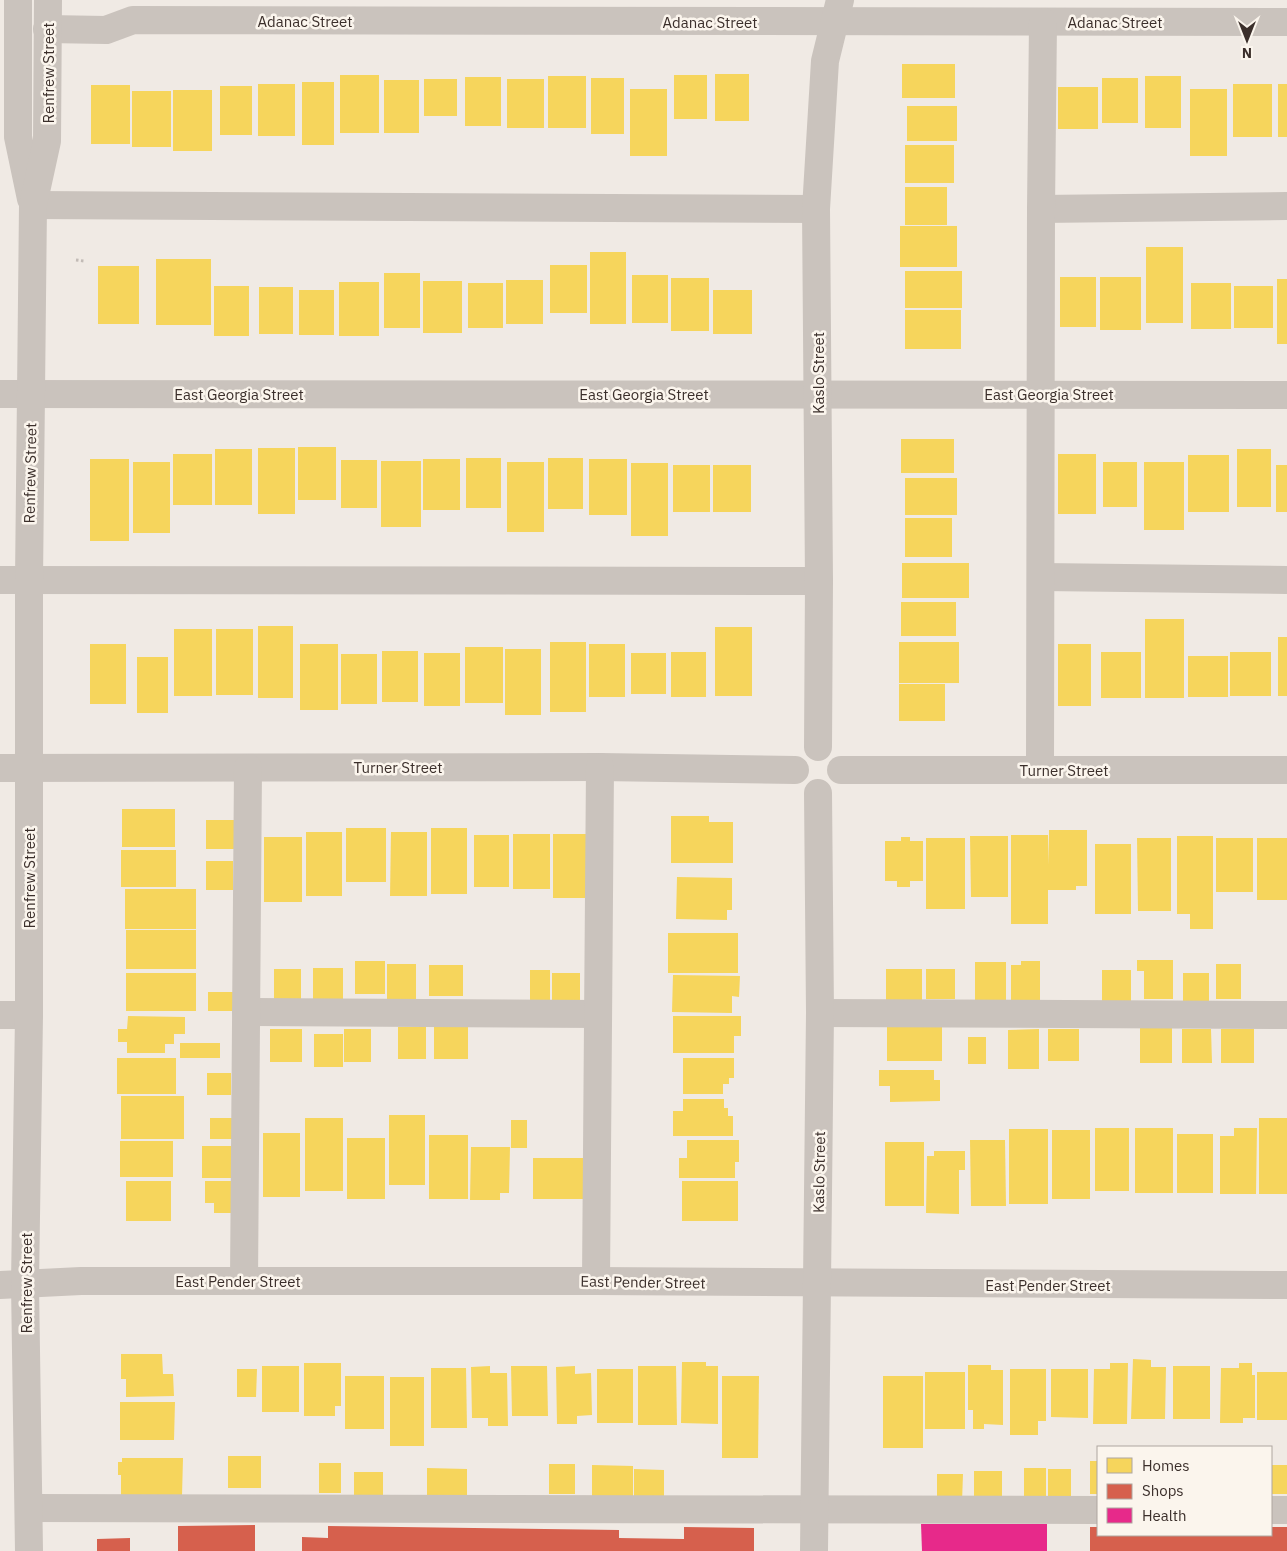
<svg xmlns="http://www.w3.org/2000/svg" width="1287" height="1551" font-family="'IBM Plex Sans',sans-serif">
<rect width="100%" height="100%" fill="#f0eae4"/>
<g fill="#f6d55c">
<rect x="902" y="64" width="53" height="34"/>
<rect x="715" y="74" width="34" height="47"/>
<rect x="340" y="75" width="39" height="58"/>
<rect x="674" y="75" width="33" height="44"/>
<rect x="548" y="76" width="38" height="52"/>
<rect x="1145" y="76" width="36" height="52"/>
<rect x="465" y="77" width="36" height="49"/>
<rect x="591" y="78" width="33" height="56"/>
<rect x="1102" y="78" width="36" height="45"/>
<rect x="424" y="79" width="33" height="37"/>
<rect x="507" y="79" width="37" height="49"/>
<rect x="384" y="80" width="35" height="53"/>
<rect x="302" y="82" width="32" height="63"/>
<rect x="258" y="84" width="37" height="52"/>
<rect x="1233" y="84" width="39" height="53"/>
<rect x="1278" y="84" width="9" height="53"/>
<rect x="91" y="85" width="39" height="59"/>
<rect x="220" y="86" width="32" height="49"/>
<rect x="1058" y="87" width="40" height="42"/>
<rect x="630" y="89" width="37" height="67"/>
<rect x="1190" y="89" width="37" height="67"/>
<rect x="173" y="90" width="39" height="61"/>
<rect x="132" y="91" width="39" height="56"/>
<rect x="907" y="106" width="50" height="35"/>
<rect x="905" y="145" width="49" height="38"/>
<rect x="905" y="187" width="42" height="38"/>
<rect x="900" y="226" width="57" height="41"/>
<rect x="1146" y="247" width="37" height="76"/>
<rect x="590" y="252" width="36" height="72"/>
<rect x="156" y="259" width="55" height="66"/>
<rect x="550" y="265" width="37" height="48"/>
<rect x="98" y="266" width="41" height="58"/>
<rect x="905" y="271" width="57" height="37"/>
<rect x="384" y="273" width="36" height="55"/>
<rect x="632" y="275" width="36" height="48"/>
<rect x="1060" y="277" width="36" height="50"/>
<rect x="1100" y="277" width="41" height="53"/>
<rect x="671" y="278" width="38" height="53"/>
<rect x="1277" y="279" width="10" height="65"/>
<rect x="506" y="280" width="37" height="44"/>
<rect x="423" y="281" width="39" height="52"/>
<rect x="339" y="282" width="40" height="54"/>
<rect x="468" y="283" width="35" height="45"/>
<rect x="1191" y="283" width="40" height="46"/>
<rect x="214" y="286" width="35" height="50"/>
<rect x="1234" y="286" width="39" height="42"/>
<rect x="259" y="287" width="34" height="47"/>
<rect x="299" y="290" width="35" height="45"/>
<rect x="713" y="290" width="39" height="44"/>
<rect x="905" y="310" width="56" height="39"/>
<rect x="901" y="439" width="53" height="34"/>
<rect x="298" y="447" width="38" height="53"/>
<rect x="258" y="448" width="37" height="66"/>
<rect x="215" y="449" width="37" height="56"/>
<rect x="1237" y="449" width="34" height="58"/>
<rect x="173" y="454" width="39" height="51"/>
<rect x="1058" y="454" width="38" height="60"/>
<rect x="1188" y="455" width="41" height="57"/>
<rect x="466" y="458" width="35" height="50"/>
<rect x="548" y="458" width="35" height="51"/>
<rect x="90" y="459" width="39" height="82"/>
<rect x="423" y="459" width="37" height="51"/>
<rect x="589" y="459" width="38" height="56"/>
<rect x="341" y="460" width="36" height="48"/>
<rect x="381" y="461" width="40" height="66"/>
<rect x="133" y="462" width="37" height="71"/>
<rect x="507" y="462" width="37" height="70"/>
<rect x="1103" y="462" width="34" height="45"/>
<rect x="1144" y="462" width="40" height="68"/>
<rect x="631" y="463" width="37" height="73"/>
<rect x="673" y="465" width="37" height="47"/>
<rect x="713" y="465" width="38" height="47"/>
<rect x="1276" y="465" width="11" height="47"/>
<rect x="905" y="478" width="52" height="37"/>
<rect x="905" y="518" width="47" height="39"/>
<rect x="902" y="563" width="67" height="35"/>
<rect x="901" y="602" width="55" height="34"/>
<rect x="1145" y="619" width="39" height="79"/>
<rect x="258" y="626" width="35" height="72"/>
<rect x="715" y="627" width="37" height="69"/>
<rect x="174" y="629" width="38" height="67"/>
<rect x="216" y="629" width="37" height="66"/>
<rect x="1278" y="637" width="9" height="59"/>
<rect x="550" y="642" width="36" height="70"/>
<rect x="899" y="642" width="60" height="41"/>
<rect x="90" y="644" width="36" height="60"/>
<rect x="300" y="644" width="38" height="66"/>
<rect x="589" y="644" width="36" height="53"/>
<rect x="1058" y="644" width="33" height="62"/>
<rect x="465" y="647" width="38" height="56"/>
<rect x="505" y="649" width="36" height="66"/>
<rect x="382" y="651" width="36" height="51"/>
<rect x="671" y="652" width="35" height="45"/>
<rect x="1101" y="652" width="40" height="46"/>
<rect x="1230" y="652" width="41" height="44"/>
<rect x="424" y="653" width="36" height="53"/>
<rect x="631" y="653" width="35" height="41"/>
<rect x="341" y="654" width="36" height="50"/>
<rect x="1188" y="656" width="40" height="41"/>
<rect x="137" y="657" width="31" height="56"/>
<rect x="899" y="684" width="46" height="37"/>
<rect x="122" y="809" width="53" height="38"/>
<polygon points="671,816 709,816 709,822 733,822 733,863 671,863"/>
<rect x="206" y="820" width="30" height="29"/>
<rect x="346" y="828" width="40" height="54"/>
<rect x="431" y="828" width="36" height="66"/>
<polygon points="1049,830 1087,830 1087,886 1076,886 1076,890 1048,890 1048,924 1011,924 1011,835 1048,835 1049,865"/>
<rect x="306" y="832" width="36" height="64"/>
<polygon points="391,832 427,832 427,896 390,896"/>
<rect x="513" y="834" width="37" height="55"/>
<rect x="553" y="834" width="40" height="64"/>
<rect x="474" y="835" width="35" height="52"/>
<polygon points="970,836 1008,836 1008,897 971,897"/>
<polygon points="1177,836 1213,836 1213,929 1190,929 1190,914 1177,914"/>
<rect x="264" y="837" width="38" height="65"/>
<polygon points="901,837 910,837 910,841 923,841 923,881 910,881 910,887 897,887 897,881 885,881 885,841 901,841"/>
<rect x="926" y="838" width="39" height="71"/>
<polygon points="1137,838 1171,838 1171,911 1138,911"/>
<rect x="1216" y="838" width="37" height="54"/>
<rect x="1257" y="838" width="30" height="62"/>
<rect x="1095" y="844" width="36" height="70"/>
<rect x="121" y="850" width="55" height="37"/>
<rect x="206" y="861" width="27" height="29"/>
<polygon points="677,877 732,878 732,910 727,910 727,920 676,919"/>
<rect x="125" y="889" width="71" height="40"/>
<rect x="126" y="930" width="70" height="39"/>
<rect x="668" y="933" width="70" height="40"/>
<polygon points="1137,960 1173,960 1173,999 1144,999 1144,971 1137,971"/>
<rect x="355" y="961" width="30" height="33"/>
<polygon points="1021,961 1040,961 1040,1000 1011,1000 1011,965 1021,965"/>
<rect x="975" y="962" width="31" height="38"/>
<rect x="387" y="964" width="29" height="36"/>
<rect x="1216" y="964" width="25" height="35"/>
<rect x="429" y="965" width="34" height="31"/>
<rect x="313" y="968" width="30" height="34"/>
<rect x="274" y="969" width="27" height="32"/>
<rect x="886" y="969" width="36" height="33"/>
<rect x="926" y="969" width="29" height="30"/>
<rect x="530" y="970" width="20" height="30"/>
<rect x="1102" y="970" width="29" height="32"/>
<rect x="126" y="973" width="70" height="38"/>
<rect x="552" y="973" width="28" height="29"/>
<rect x="1183" y="973" width="26" height="29"/>
<polygon points="673,975 740,976 739,997 732,996 732,1013 672,1012"/>
<rect x="208" y="992" width="28" height="19"/>
<polygon points="128,1016 185,1017 185,1034 174,1034 174,1044 165,1044 165,1053 127,1053 127,1042 118,1042 118,1029 127,1029"/>
<polygon points="673,1016 741,1016 741,1036 734,1036 734,1053 673,1053"/>
<rect x="887" y="1025" width="55" height="36"/>
<rect x="398" y="1027" width="28" height="32"/>
<rect x="434" y="1027" width="34" height="32"/>
<rect x="1140" y="1028" width="32" height="35"/>
<rect x="270" y="1029" width="32" height="33"/>
<rect x="344" y="1029" width="27" height="33"/>
<polygon points="1039,1029 1039,1069 1008,1069 1008,1030"/>
<rect x="1048" y="1029" width="31" height="32"/>
<polygon points="1182,1029 1211,1029 1212,1063 1182,1063"/>
<rect x="1221" y="1029" width="33" height="34"/>
<rect x="314" y="1034" width="29" height="33"/>
<rect x="968" y="1037" width="18" height="27"/>
<rect x="180" y="1043" width="40" height="15"/>
<rect x="117" y="1058" width="59" height="36"/>
<polygon points="683,1058 734,1058 734,1078 729,1078 729,1084 723,1084 723,1094 683,1094"/>
<polygon points="879,1070 934,1070 934,1080 940,1080 940,1101 890,1102 890,1086 879,1086"/>
<rect x="207" y="1073" width="24" height="22"/>
<rect x="121" y="1096" width="63" height="43"/>
<polygon points="683,1099 724,1099 724,1108 728,1108 728,1116 733,1116 733,1136 673,1136 673,1111 683,1111"/>
<rect x="389" y="1115" width="36" height="70"/>
<rect x="210" y="1118" width="26" height="21"/>
<rect x="305" y="1118" width="38" height="73"/>
<rect x="1259" y="1118" width="28" height="76"/>
<rect x="511" y="1120" width="16" height="28"/>
<rect x="1095" y="1128" width="34" height="63"/>
<rect x="1135" y="1128" width="38" height="65"/>
<polygon points="1234,1128 1257,1128 1256,1194 1220,1194 1220,1136 1234,1136"/>
<rect x="1009" y="1129" width="39" height="75"/>
<rect x="1052" y="1130" width="38" height="69"/>
<rect x="263" y="1133" width="37" height="64"/>
<rect x="1177" y="1134" width="36" height="59"/>
<rect x="429" y="1135" width="39" height="64"/>
<rect x="347" y="1138" width="38" height="61"/>
<polygon points="687,1140 739,1140 739,1162 735,1162 735,1178 679,1178 679,1158 687,1158"/>
<polygon points="970,1140 1005,1140 1006,1206 971,1206"/>
<rect x="120" y="1141" width="53" height="36"/>
<rect x="885" y="1142" width="39" height="64"/>
<rect x="202" y="1146" width="33" height="32"/>
<polygon points="471,1147 510,1147 509,1193 500,1193 500,1200 470,1200"/>
<polygon points="934,1151 965,1151 965,1170 959,1170 959,1214 926,1213 927,1156 934,1156"/>
<rect x="533" y="1158" width="53" height="41"/>
<rect x="126" y="1181" width="45" height="40"/>
<polygon points="205,1181 237,1181 237,1213 214,1213 214,1203 205,1203"/>
<rect x="682" y="1181" width="56" height="40"/>
<polygon points="121,1354 162,1354 163,1374 173,1374 174,1396 126,1397 126,1379 121,1379"/>
<polygon points="1133,1359 1151,1360 1151,1367 1166,1367 1165,1419 1131,1419"/>
<polygon points="682,1362 706,1362 706,1366 718,1366 718,1424 681,1423"/>
<polygon points="304,1363 341,1363 341,1406 335,1406 335,1416 304,1416"/>
<polygon points="1110,1363 1128,1363 1127,1424 1093,1424 1094,1369 1110,1369"/>
<polygon points="1239,1363 1252,1363 1252,1375 1255,1375 1255,1418 1243,1418 1243,1423 1220,1423 1221,1368 1239,1368"/>
<polygon points="968,1365 991,1365 991,1370 1003,1370 1003,1425 984,1424 984,1429 973,1429 973,1410 968,1410"/>
<rect x="262" y="1366" width="37" height="46"/>
<polygon points="490,1366 490,1373 507,1373 508,1426 488,1426 488,1418 472,1418 471,1367"/>
<polygon points="511,1366 547,1366 548,1416 512,1416"/>
<polygon points="575,1366 575,1374 591,1373 592,1415 577,1416 577,1424 557,1424 556,1367"/>
<polygon points="638,1366 676,1366 677,1425 638,1425"/>
<rect x="1173" y="1366" width="37" height="53"/>
<polygon points="431,1368 466,1368 467,1428 431,1428"/>
<polygon points="237,1369 257,1369 256,1397 237,1397"/>
<rect x="597" y="1369" width="36" height="54"/>
<polygon points="1010,1369 1046,1369 1046,1421 1038,1421 1038,1435 1010,1435"/>
<polygon points="1051,1369 1088,1369 1088,1418 1051,1417"/>
<rect x="925" y="1372" width="40" height="57"/>
<rect x="1257" y="1372" width="30" height="48"/>
<rect x="345" y="1376" width="39" height="53"/>
<polygon points="722,1376 759,1376 758,1458 722,1458"/>
<rect x="883" y="1376" width="40" height="72"/>
<rect x="390" y="1377" width="34" height="69"/>
<polygon points="120,1402 175,1402 174,1440 120,1440"/>
<rect x="228" y="1456" width="33" height="32"/>
<polygon points="122,1458 183,1458 182,1496 121,1496 121,1475 118,1475 118,1462 122,1462"/>
<rect x="1090" y="1461" width="8" height="33"/>
<rect x="319" y="1463" width="22" height="30"/>
<rect x="549" y="1464" width="26" height="30"/>
<polygon points="592,1465 633,1466 633,1498 592,1498"/>
<rect x="1272" y="1465" width="15" height="29"/>
<polygon points="427,1468 467,1469 467,1499 427,1499"/>
<rect x="1024" y="1468" width="22" height="31"/>
<polygon points="634,1469 664,1470 664,1498 634,1498"/>
<rect x="1048" y="1469" width="23" height="29"/>
<rect x="974" y="1471" width="28" height="29"/>
<rect x="354" y="1472" width="29" height="29"/>
<polygon points="937,1474 963,1474 962,1502 937,1502"/>
</g>
<g fill="#d6604d">
<polygon points="255,1525 255,1551 178,1551 178,1526"/>
<polygon points="328,1526 619,1530 619,1538 684,1539 684,1527 754,1528 754,1551 302,1551 302,1537 328,1538"/>
<polygon points="1090,1527 1098,1527 1098,1535 1271,1535 1271,1527 1287,1527 1287,1551 1090,1551"/>
<polygon points="130,1538 130,1551 97,1551 97,1539"/>
</g>
<polygon fill="#e7298a" points="921,1524 1047,1524 1047,1551 922,1551"/>
<g fill="none" stroke-linecap="round" stroke-linejoin="round">
<polyline stroke="#c2bbb6" stroke-width="3" stroke-dasharray="2.5 2.5" stroke-linecap="butt" points="76,260 84,261"/>
<g stroke="#cac3bd" stroke-width="28">
<polyline points="18,0 18,137 31,199"/>
<polyline points="47,29 106,30 133,20 1287,22"/>
<polyline points="33,205 816,209"/>
<polyline points="1041,209 1287,206"/>
<polyline points="0,394 1287,395"/>
<polyline points="1042,577 1287,580"/>
<polyline points="0,580 819,581"/>
<polyline points="818,747 819,581 816,209 825,61 840,0"/>
<polyline points="0,768 600,767 795,770"/>
<polyline points="841,770 1287,770"/>
<polyline points="1040,770 1041,209 1043,22"/>
<polyline points="246,1012 598,1014"/>
<polyline points="820,1013 1287,1015"/>
<polyline points="0,1015 29,1015"/>
<polyline points="244,1281 248,768"/>
<polyline points="596,1281 600,767"/>
<polyline points="0,1285 81,1281 596,1281 1287,1285"/>
<polyline points="29,1508 1098,1510"/>
<polyline points="1271,1510 1287,1510"/>
<polyline points="29,1551 25,1284 29,1015 29,580 33,205 47,141 48,0"/>
<polyline points="814,1551 820,1013 818,793"/>
</g>
</g>
<g text-anchor="middle" dominant-baseline="central" stroke-width="5" stroke-linejoin="round" paint-order="stroke">
<g font-size="15" fill="#3b2f2b" stroke="#fbf5ed">
<text x="305" y="21">Adanac Street</text>
<text x="710" y="22">Adanac Street</text>
<text x="1115" y="22">Adanac Street</text>
<text transform="translate(48 73) rotate(-90)">Renfrew Street</text>
<text transform="translate(818 373) rotate(-90)">Kaslo Street</text>
<text x="239" y="394">East Georgia Street</text>
<text x="644" y="394">East Georgia Street</text>
<text x="1049" y="394">East Georgia Street</text>
<text transform="translate(30 473) rotate(-89)">Renfrew Street</text>
<text x="398" y="767">Turner Street</text>
<text x="1064" y="770">Turner Street</text>
<text transform="translate(29 878) rotate(-90)">Renfrew Street</text>
<text transform="translate(819 1172) rotate(-89)">Kaslo Street</text>
<text x="238" y="1281">East Pender Street</text>
<text transform="translate(643 1282) rotate(1)">East Pender Street</text>
<text transform="translate(26 1283) rotate(-90)">Renfrew Street</text>
<text x="1048" y="1285">East Pender Street</text>
</g>
</g>
<rect x="1097" y="1446" width="175" height="90" fill="#fbf5ed" stroke="#aea69f"/>
<rect x="1107" y="1458" width="25" height="15" fill="#f6d55c" stroke="#aea69f"/>
<text x="1142" y="1471" font-size="15" fill="#3b2f2b">Homes</text>
<rect x="1107" y="1484" width="25" height="15" fill="#d6604d" stroke="#aea69f"/>
<text x="1142" y="1496" font-size="15" fill="#3b2f2b">Shops</text>
<rect x="1107" y="1508" width="25" height="15" fill="#e7298a" stroke="#aea69f"/>
<text x="1142" y="1521" font-size="15" fill="#3b2f2b">Health</text>
<g transform="translate(1247 40) rotate(180)" stroke="#fbf5ed" stroke-width="4" paint-order="stroke">
<path d="M0-4L9 19L0 12L-9 19Z" fill="#3b2f2b"/>
<text y="-8" font-size="14" font-weight="bold" text-anchor="middle" fill="#3b2f2b">N</text>
</g>
</svg>
